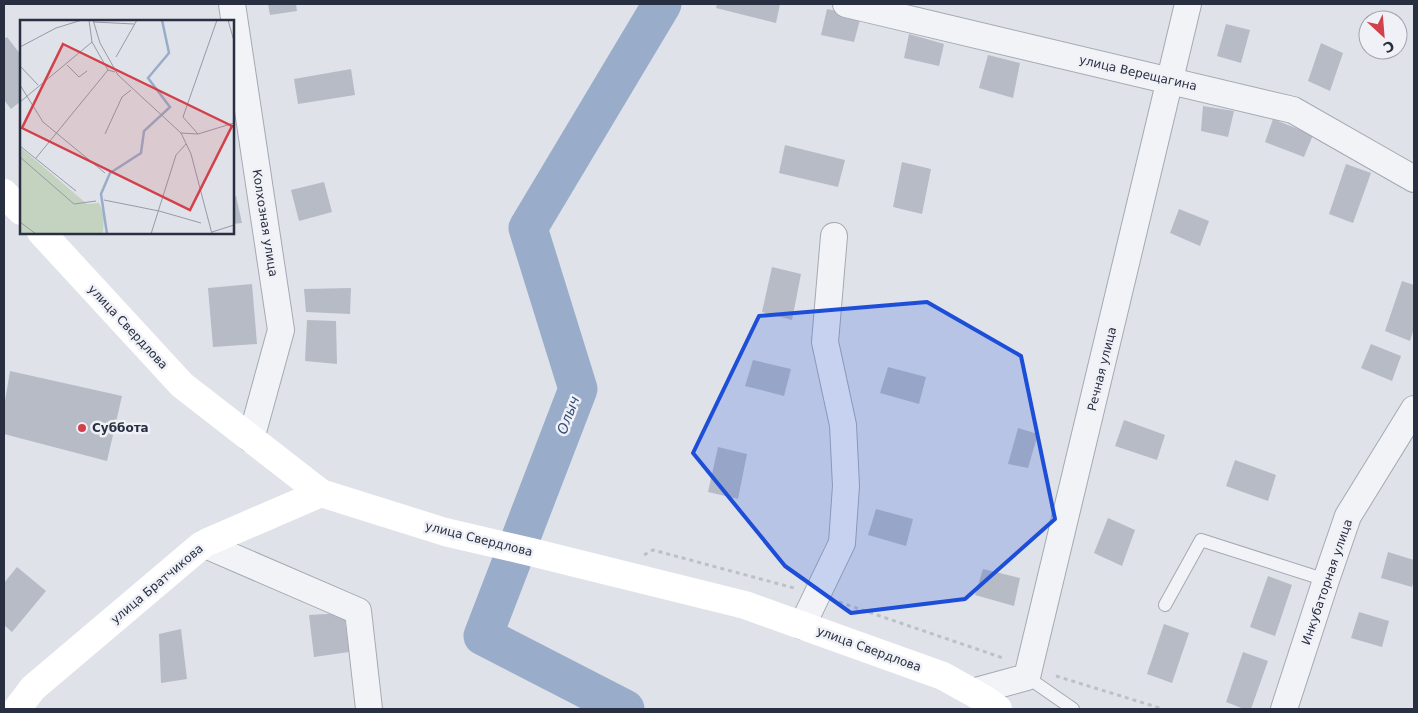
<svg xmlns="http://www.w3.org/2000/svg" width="1418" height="713" font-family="'DejaVu Sans',sans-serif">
<rect width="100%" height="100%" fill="#dfe2e9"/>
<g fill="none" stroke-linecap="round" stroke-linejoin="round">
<polyline stroke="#99adca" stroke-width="39" points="625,709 483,636 578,389 528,228 662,4"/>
</g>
<g fill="#b6bbc6">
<polygon points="268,4 296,4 297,11 270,15"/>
<polygon points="717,4 780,4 776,23 716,8"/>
<polygon points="827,9 861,16 854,42 821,35"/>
<polygon points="1226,24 1250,30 1241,63 1217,56"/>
<polygon points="909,34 944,44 939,66 904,58"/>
<polygon points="7,37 21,55 21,101 11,109 4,100 4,39"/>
<polygon points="1321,43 1343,53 1330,91 1308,81"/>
<polygon points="988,55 1020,63 1013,98 979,88"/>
<polygon points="351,69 355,95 298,104 294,79"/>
<polygon points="1203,106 1234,111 1228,137 1201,131"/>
<polygon points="1273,119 1313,135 1304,157 1265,142"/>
<polygon points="785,145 845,160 838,187 779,173"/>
<polygon points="902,162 931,169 922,214 893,207"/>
<polygon points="1346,164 1371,173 1353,223 1329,214"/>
<polygon points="324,182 332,212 299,221 291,190"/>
<polygon points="236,196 242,223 232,224 232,197"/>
<polygon points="1179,209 1209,221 1200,246 1170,233"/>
<polygon points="772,267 801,274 792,320 762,312"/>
<polygon points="1402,281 1414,285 1414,328 1410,341 1385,331"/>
<polygon points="252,284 257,344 213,347 208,288"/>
<polygon points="351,288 350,314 306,312 304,289"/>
<polygon points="307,320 336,321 337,364 305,361"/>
<polygon points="1371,344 1401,356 1392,381 1361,368"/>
<polygon points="753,360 791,369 784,396 745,386"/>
<polygon points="888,367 926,377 919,404 880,393"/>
<polygon points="10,371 122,396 107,461 4,434 4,407"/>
<polygon points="1124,420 1165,435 1157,460 1115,446"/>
<polygon points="1018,428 1038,434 1028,468 1008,464"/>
<polygon points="718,447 747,454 738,499 708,492"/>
<polygon points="1235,460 1276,475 1268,501 1226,486"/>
<polygon points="876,509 913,519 906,546 868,535"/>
<polygon points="1108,518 1135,530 1122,566 1094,553"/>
<polygon points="1388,552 1414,560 1414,579 1412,587 1381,578"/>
<polygon points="17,567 46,591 12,632 4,625 4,583"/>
<polygon points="983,569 1020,578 1014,606 975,595"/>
<polygon points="1268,576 1292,585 1275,636 1250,627"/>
<polygon points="1359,612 1389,621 1382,647 1351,638"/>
<polygon points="344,613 349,652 314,657 309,615"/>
<polygon points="1164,624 1189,633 1172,683 1147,674"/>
<polygon points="181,629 187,679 161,683 159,634"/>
<polygon points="1243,652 1268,661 1251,709 1244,709 1226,702"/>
</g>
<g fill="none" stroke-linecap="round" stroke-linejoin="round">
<defs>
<g id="lane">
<polyline points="1165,605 1201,540 1326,580"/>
<polyline points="1027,677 1073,709"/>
</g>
<g id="street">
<polyline points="232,4 281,330 251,439"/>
<polyline points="846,4 1293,110 1414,179"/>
<polyline points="203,544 358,611 369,709"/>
<polyline points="802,626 842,543 846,486 843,425 825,342 834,236"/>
<polyline points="972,692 1027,677 1188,4"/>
<polyline points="1284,709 1326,580 1348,516 1414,409"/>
</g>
</defs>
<use href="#lane" stroke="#a4a9b3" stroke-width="14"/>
<use href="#street" stroke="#a4a9b3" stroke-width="28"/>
<g stroke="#bdc0c8" stroke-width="3" stroke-dasharray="4 4" stroke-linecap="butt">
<polyline points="644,555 653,550 794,588"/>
<polyline points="839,602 1003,658"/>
<polyline points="1056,676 1163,709"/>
</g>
<use href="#lane" stroke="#f2f3f7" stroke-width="12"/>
<use href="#street" stroke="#f2f3f7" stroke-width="26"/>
<g stroke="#fff" stroke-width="28">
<polyline points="4,193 21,211"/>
<polyline points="41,232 182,385 321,493 445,532 531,552 745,605 943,676 986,700 998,709"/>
<polyline points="17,709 33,688 203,544 321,493"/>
</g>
</g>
<path fill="#1d4ed8" fill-opacity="0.2" stroke="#1d4ed8" stroke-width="4" stroke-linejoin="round" d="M927,302L1021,356L1055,519L965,599L851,613L785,566L693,453L759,316Z"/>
<circle fill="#d2404a" stroke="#eff1f6" stroke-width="2" cx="82" cy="428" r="5"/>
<g text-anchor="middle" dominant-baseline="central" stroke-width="5" stroke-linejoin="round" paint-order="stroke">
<g font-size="12" fill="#282f41" stroke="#eff1f6">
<text transform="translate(1138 73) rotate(13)">улица Верещагина</text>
<text transform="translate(265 223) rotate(81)">Колхозная улица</text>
<text transform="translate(128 327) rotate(47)">улица Свердлова</text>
<text transform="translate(1102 369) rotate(-76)">Речная улица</text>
<text transform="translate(479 539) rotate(14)">улица Свердлова</text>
<text transform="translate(1327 582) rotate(-71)">Инкубаторная улица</text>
<text transform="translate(157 584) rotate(-40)">улица Братчикова</text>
<text transform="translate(869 649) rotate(20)">улица Свердлова</text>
</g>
<g font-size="12" font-weight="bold" fill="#282f41" stroke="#eff1f6" text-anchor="start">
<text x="92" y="428">Суббота</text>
</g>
<g font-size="14" font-style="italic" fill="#304a76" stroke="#eff1f6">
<text transform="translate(568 415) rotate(-69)">Олыч</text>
</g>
</g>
<g transform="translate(20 20)">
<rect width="214" height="214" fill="#dfe2e9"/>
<path d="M0,127L67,184L79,183L84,195L83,214H0Z" fill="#c3d3c0"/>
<path fill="none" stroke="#99adca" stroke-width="2.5" d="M87,214L81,174L90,153L121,133L124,111L150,87L128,58L149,33L142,0"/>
<path fill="none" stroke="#969aa6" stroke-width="1" d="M69,0L72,22L88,50M73,0L80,23L98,55L161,113L178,114L214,103M208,0L214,21M74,2L114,4M0,27L36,8L62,0M96,37L117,0M47,45L59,57L67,51M0,46L18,65M0,65L23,102L85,153M0,82L72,22M161,113L171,134L192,214M85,114L102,77L111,70M178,114L163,97L197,0M0,126L56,171M0,137L54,184L76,181M16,138L88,50L95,52M84,180L139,191L181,203M0,202L16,214M192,212L214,205M131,214L156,135L166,124"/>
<path fill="#d2404a" fill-opacity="0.15" stroke="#d2404a" stroke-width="2.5" d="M43,24L212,106L170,190L2,108Z"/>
<rect width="214" height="214" fill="none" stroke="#282f41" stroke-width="2.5"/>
</g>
<rect width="1418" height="713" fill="none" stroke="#282f41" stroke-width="10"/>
<g transform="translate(1383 35) rotate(154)"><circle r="24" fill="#eff1f6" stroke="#9fa3ae"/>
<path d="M0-4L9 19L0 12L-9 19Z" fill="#d2404a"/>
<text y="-8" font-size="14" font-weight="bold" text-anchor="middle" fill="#282f41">С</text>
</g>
</svg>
